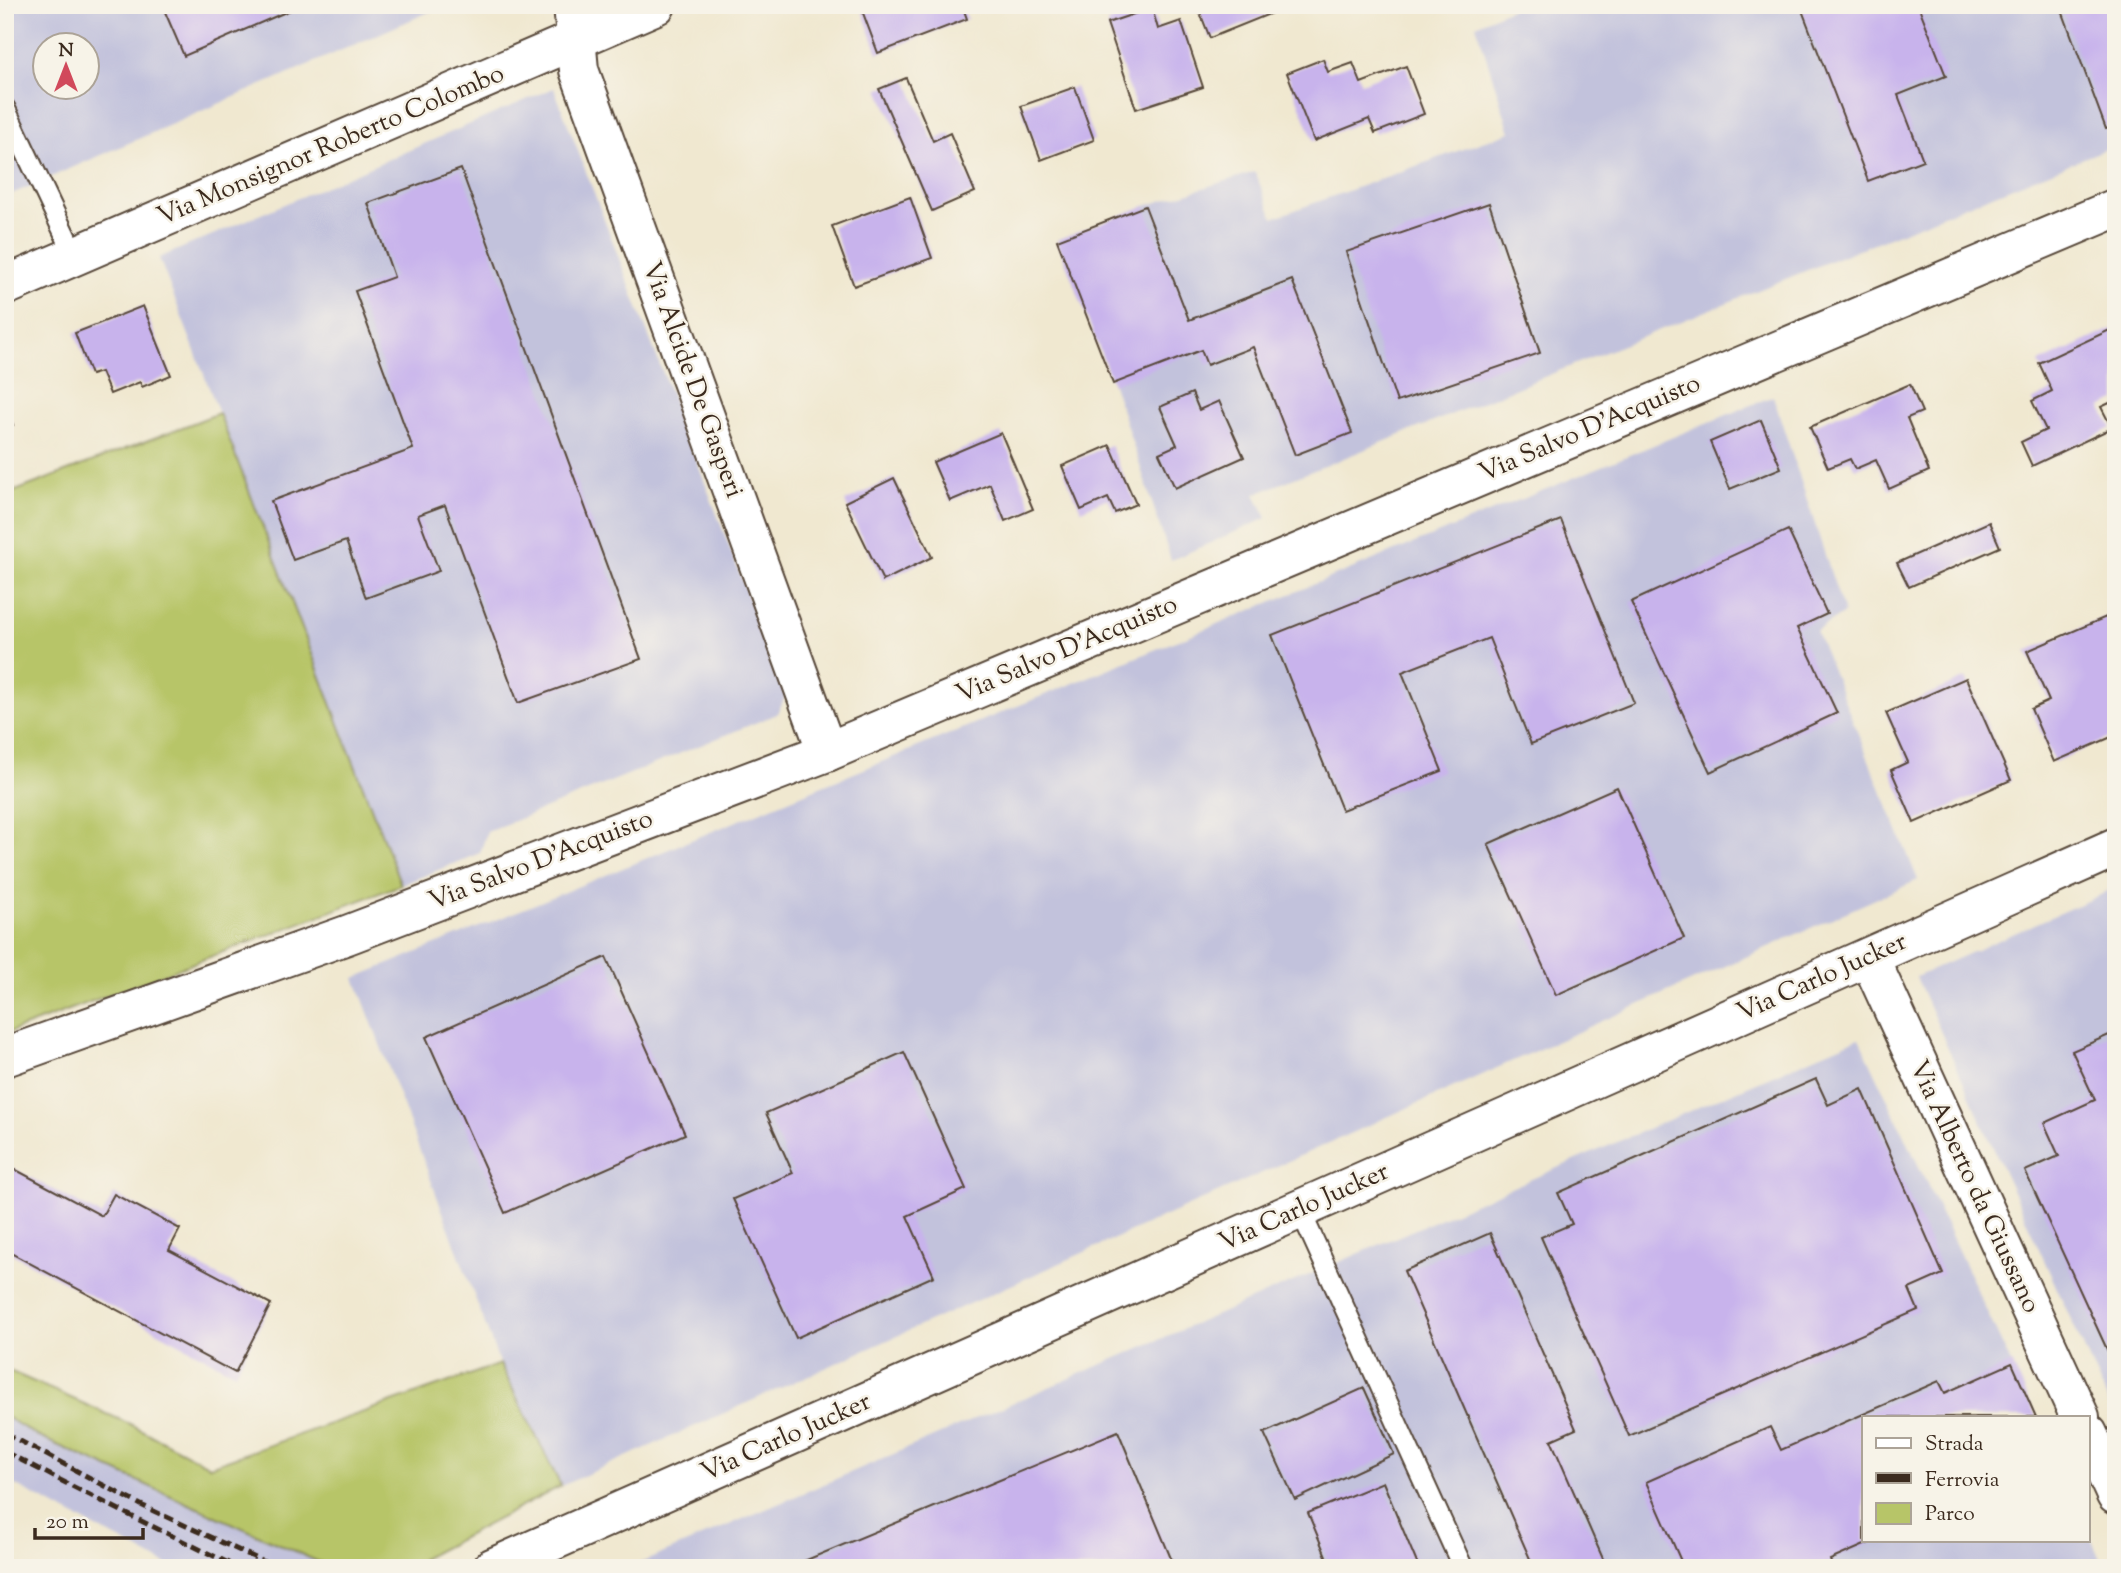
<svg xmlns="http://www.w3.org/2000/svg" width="2121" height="1573" font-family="'Sorts Mill Goudy',serif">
<rect width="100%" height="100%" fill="#f7f3e8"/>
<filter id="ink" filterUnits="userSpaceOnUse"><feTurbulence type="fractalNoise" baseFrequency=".0143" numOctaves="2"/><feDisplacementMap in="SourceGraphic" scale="14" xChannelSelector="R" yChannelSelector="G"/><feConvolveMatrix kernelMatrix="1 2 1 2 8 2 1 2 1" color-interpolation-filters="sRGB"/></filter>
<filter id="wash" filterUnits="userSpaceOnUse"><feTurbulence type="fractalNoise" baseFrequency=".00686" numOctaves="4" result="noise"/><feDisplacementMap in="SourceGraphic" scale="28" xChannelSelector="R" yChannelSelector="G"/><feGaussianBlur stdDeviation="1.57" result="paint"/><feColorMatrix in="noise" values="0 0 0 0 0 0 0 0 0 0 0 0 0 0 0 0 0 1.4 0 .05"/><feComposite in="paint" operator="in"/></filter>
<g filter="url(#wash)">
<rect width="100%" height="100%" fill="#f0e8d0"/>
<g fill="#c2c2dc" fill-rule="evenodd">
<path d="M5,5H445L5,197ZM46,46H88V88H46Z"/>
<polygon points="1519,5 2116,5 2116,145 1255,494 1267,518 1171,560 1113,384 1057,240 1145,206 1255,172 1273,218 1510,132 1476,25"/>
<polygon points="554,88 786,695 777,714 487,832 480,853 401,885 159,258"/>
<polygon points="1773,396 1844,613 1816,631 1918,880 561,1486 500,1364 355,978"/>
<polygon points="2116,888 2116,1419 1916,977"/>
<polygon points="1859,1038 2036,1417 1864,1417 1864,1540 2088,1540 2088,1532 2104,1568 629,1568"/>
<polygon points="5,1416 37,1436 332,1568 173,1568 5,1480"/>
</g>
<g fill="#b7c568" stroke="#797843" stroke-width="2">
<polygon points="219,413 401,885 5,1034 5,495"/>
<polygon points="500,1364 561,1486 422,1559 434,1568 332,1568 37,1436 5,1416 5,1369 130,1424 210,1466"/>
</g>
<g id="blocks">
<g fill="#c8b3ec">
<polygon points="162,5 302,5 184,56"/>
<polygon points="860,5 962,5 967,19 878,53"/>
<polygon points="1197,5 1269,5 1272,13 1210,38"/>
<polygon points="1800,5 1918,5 1946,76 1898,95 1923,160 1868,181"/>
<polygon points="2060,5 2116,5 2116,126 2106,129"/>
<polygon points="1152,8 1158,29 1181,21 1203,87 1136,109 1107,23"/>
<polygon points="1323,59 1328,72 1353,63 1361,83 1406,66 1424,114 1375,133 1369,119 1314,141 1287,73"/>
<polygon points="906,78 933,141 950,133 975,192 932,211 879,89"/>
<polygon points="1075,87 1094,140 1041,160 1021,106"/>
<polygon points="461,169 641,659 518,703 445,505 418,515 439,571 366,598 346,541 293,560 271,501 413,449 355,291 394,277 368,203"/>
<polygon points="910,197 932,258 854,286 832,226"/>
<polygon points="1489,203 1540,353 1397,402 1346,252"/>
<polygon points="1145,206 1189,320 1292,280 1352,433 1295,455 1253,347 1207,365 1201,350 1113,384 1057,240"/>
<polygon points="143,306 171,375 142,387 140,382 110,394 101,372 91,375 75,333"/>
<polygon points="2116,327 2116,400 2101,407 2112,428 2032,466 2021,442 2046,430 2032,401 2052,391 2039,363"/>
<polygon points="1910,384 1922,412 1907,418 1929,471 1889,489 1876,460 1855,469 1850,459 1828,468 1810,427"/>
<polygon points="1192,393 1199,410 1219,401 1244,457 1175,488 1159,453 1177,445 1160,407"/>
<polygon points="5,406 13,425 5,428"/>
<polygon points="1761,420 1781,468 1730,489 1710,442"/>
<polygon points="1001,433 1033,509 1005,521 990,484 950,501 933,462"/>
<polygon points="1110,445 1136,504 1115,513 1108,498 1081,510 1062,466"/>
<polygon points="894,478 932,557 883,581 845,502"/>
<polygon points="1561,520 1634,703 1531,744 1489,638 1402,672 1442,771 1342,810 1272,635"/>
<polygon points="1989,522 2000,547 1909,587 1897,563"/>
<polygon points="1788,530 1827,614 1797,628 1837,713 1710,772 1631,602"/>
<polygon points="2106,617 2116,639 2116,735 2054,762 2031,709 2049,701 2027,651"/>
<polygon points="1966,678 2011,780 1914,823 1891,770 1908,762 1886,713"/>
<polygon points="1617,787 1684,938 1556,995 1488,844"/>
<polygon points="606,957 685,1134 505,1213 426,1037"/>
<polygon points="2116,1032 2116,1369 2025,1171 2059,1156 2044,1123 2095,1100 2072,1051"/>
<polygon points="904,1052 966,1189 907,1216 934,1276 796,1338 733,1199 793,1173 766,1113"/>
<polygon points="1816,1079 1828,1105 1862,1089 1943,1274 1909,1289 1918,1310 1629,1436 1541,1237 1572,1224 1558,1193"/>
<polygon points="5,1164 102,1216 114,1194 180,1229 169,1250 271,1304 235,1373 5,1250"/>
<polygon points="1490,1233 1576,1429 1551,1440 1607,1568 1534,1568 1404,1271"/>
<polygon points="2012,1363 2036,1417 1864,1417 1864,1540 1876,1540 1830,1560 1833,1568 1684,1568 1646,1482 1770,1427 1781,1450 1939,1381 1945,1393"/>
<polygon points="1364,1388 1394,1454 1295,1500 1264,1433"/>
<polygon points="1118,1431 1175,1568 807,1568 804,1561"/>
<polygon points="1383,1482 1419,1568 1331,1568 1308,1513"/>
</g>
</g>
</g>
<g filter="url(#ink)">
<use href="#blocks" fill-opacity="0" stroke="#564639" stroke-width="2"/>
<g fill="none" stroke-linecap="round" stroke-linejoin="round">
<defs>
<g id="service">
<polyline points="5,108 75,256"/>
<polyline points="1300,1210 1463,1568"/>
</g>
<g id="minor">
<polyline points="573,5 579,70 827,752"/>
<polyline points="5,286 656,5"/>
<polyline points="1869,957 2080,1417"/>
<polyline points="5,1057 347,935 827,752 2116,208"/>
<polyline points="2088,1434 2116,1495"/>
<polyline points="492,1568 2116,847"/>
</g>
</defs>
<use href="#service" stroke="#564639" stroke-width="23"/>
<use href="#minor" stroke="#564639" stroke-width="42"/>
<use href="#service" stroke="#fff" stroke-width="19"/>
<use href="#minor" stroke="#fff" stroke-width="38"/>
<g stroke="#3b2a1e" stroke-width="5" stroke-dasharray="10 5" stroke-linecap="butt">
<polyline points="5,1433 143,1506 277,1568"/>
<polyline points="5,1452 135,1518 239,1568"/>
</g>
</g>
</g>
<g text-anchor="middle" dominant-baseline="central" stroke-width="5" stroke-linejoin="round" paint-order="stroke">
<g font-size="26" fill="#3b2a1e" stroke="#f7f3e8">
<text transform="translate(331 146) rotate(-23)">Via Monsignor Roberto Colombo</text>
<text transform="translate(692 380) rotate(70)">Via Alcide De Gasperi</text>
<text transform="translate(1590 429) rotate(-23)">Via Salvo D'Acquisto</text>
<text transform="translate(1067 650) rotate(-23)">Via Salvo D'Acquisto</text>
<text transform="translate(541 861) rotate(-21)">Via Salvo D'Acquisto</text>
<text transform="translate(1822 978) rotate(-24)">Via Carlo Jucker</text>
<text transform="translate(1974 1187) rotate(65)">Via Alberto da Giussano</text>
<text transform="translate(1304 1208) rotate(-24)">Via Carlo Jucker</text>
<text transform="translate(786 1438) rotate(-24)">Via Carlo Jucker</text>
</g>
</g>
<rect width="2121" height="1573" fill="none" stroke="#f7f3e8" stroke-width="28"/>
<rect x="1862" y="1416" width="228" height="126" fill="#f7f3e8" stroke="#aca397" stroke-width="2"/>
<rect x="1876" y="1438" width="35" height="10" fill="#ffffff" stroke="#aca397" stroke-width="2"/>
<text x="1925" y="1450" font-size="21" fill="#3b2a1e">Strada</text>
<rect x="1876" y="1473" width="35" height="10" fill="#3b2a1e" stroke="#aca397" stroke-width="2"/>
<text x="1925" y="1486" font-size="21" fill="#3b2a1e">Ferrovia</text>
<rect x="1876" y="1503" width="35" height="21" fill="#b7c568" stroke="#aca397" stroke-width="2"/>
<text x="1925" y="1520" font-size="21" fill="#3b2a1e">Parco</text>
<g transform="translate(66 66)"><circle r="33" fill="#f7f3e8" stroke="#aca397" stroke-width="2"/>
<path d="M0-5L12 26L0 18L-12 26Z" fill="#d1495b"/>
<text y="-10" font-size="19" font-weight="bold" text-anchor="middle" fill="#3b2a1e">N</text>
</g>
<path d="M35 1528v10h108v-10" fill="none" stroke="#3b2a1e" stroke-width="3.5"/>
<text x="46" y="1528" font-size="21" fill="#3b2a1e" stroke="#f7f3e8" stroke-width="5" paint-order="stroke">20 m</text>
</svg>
